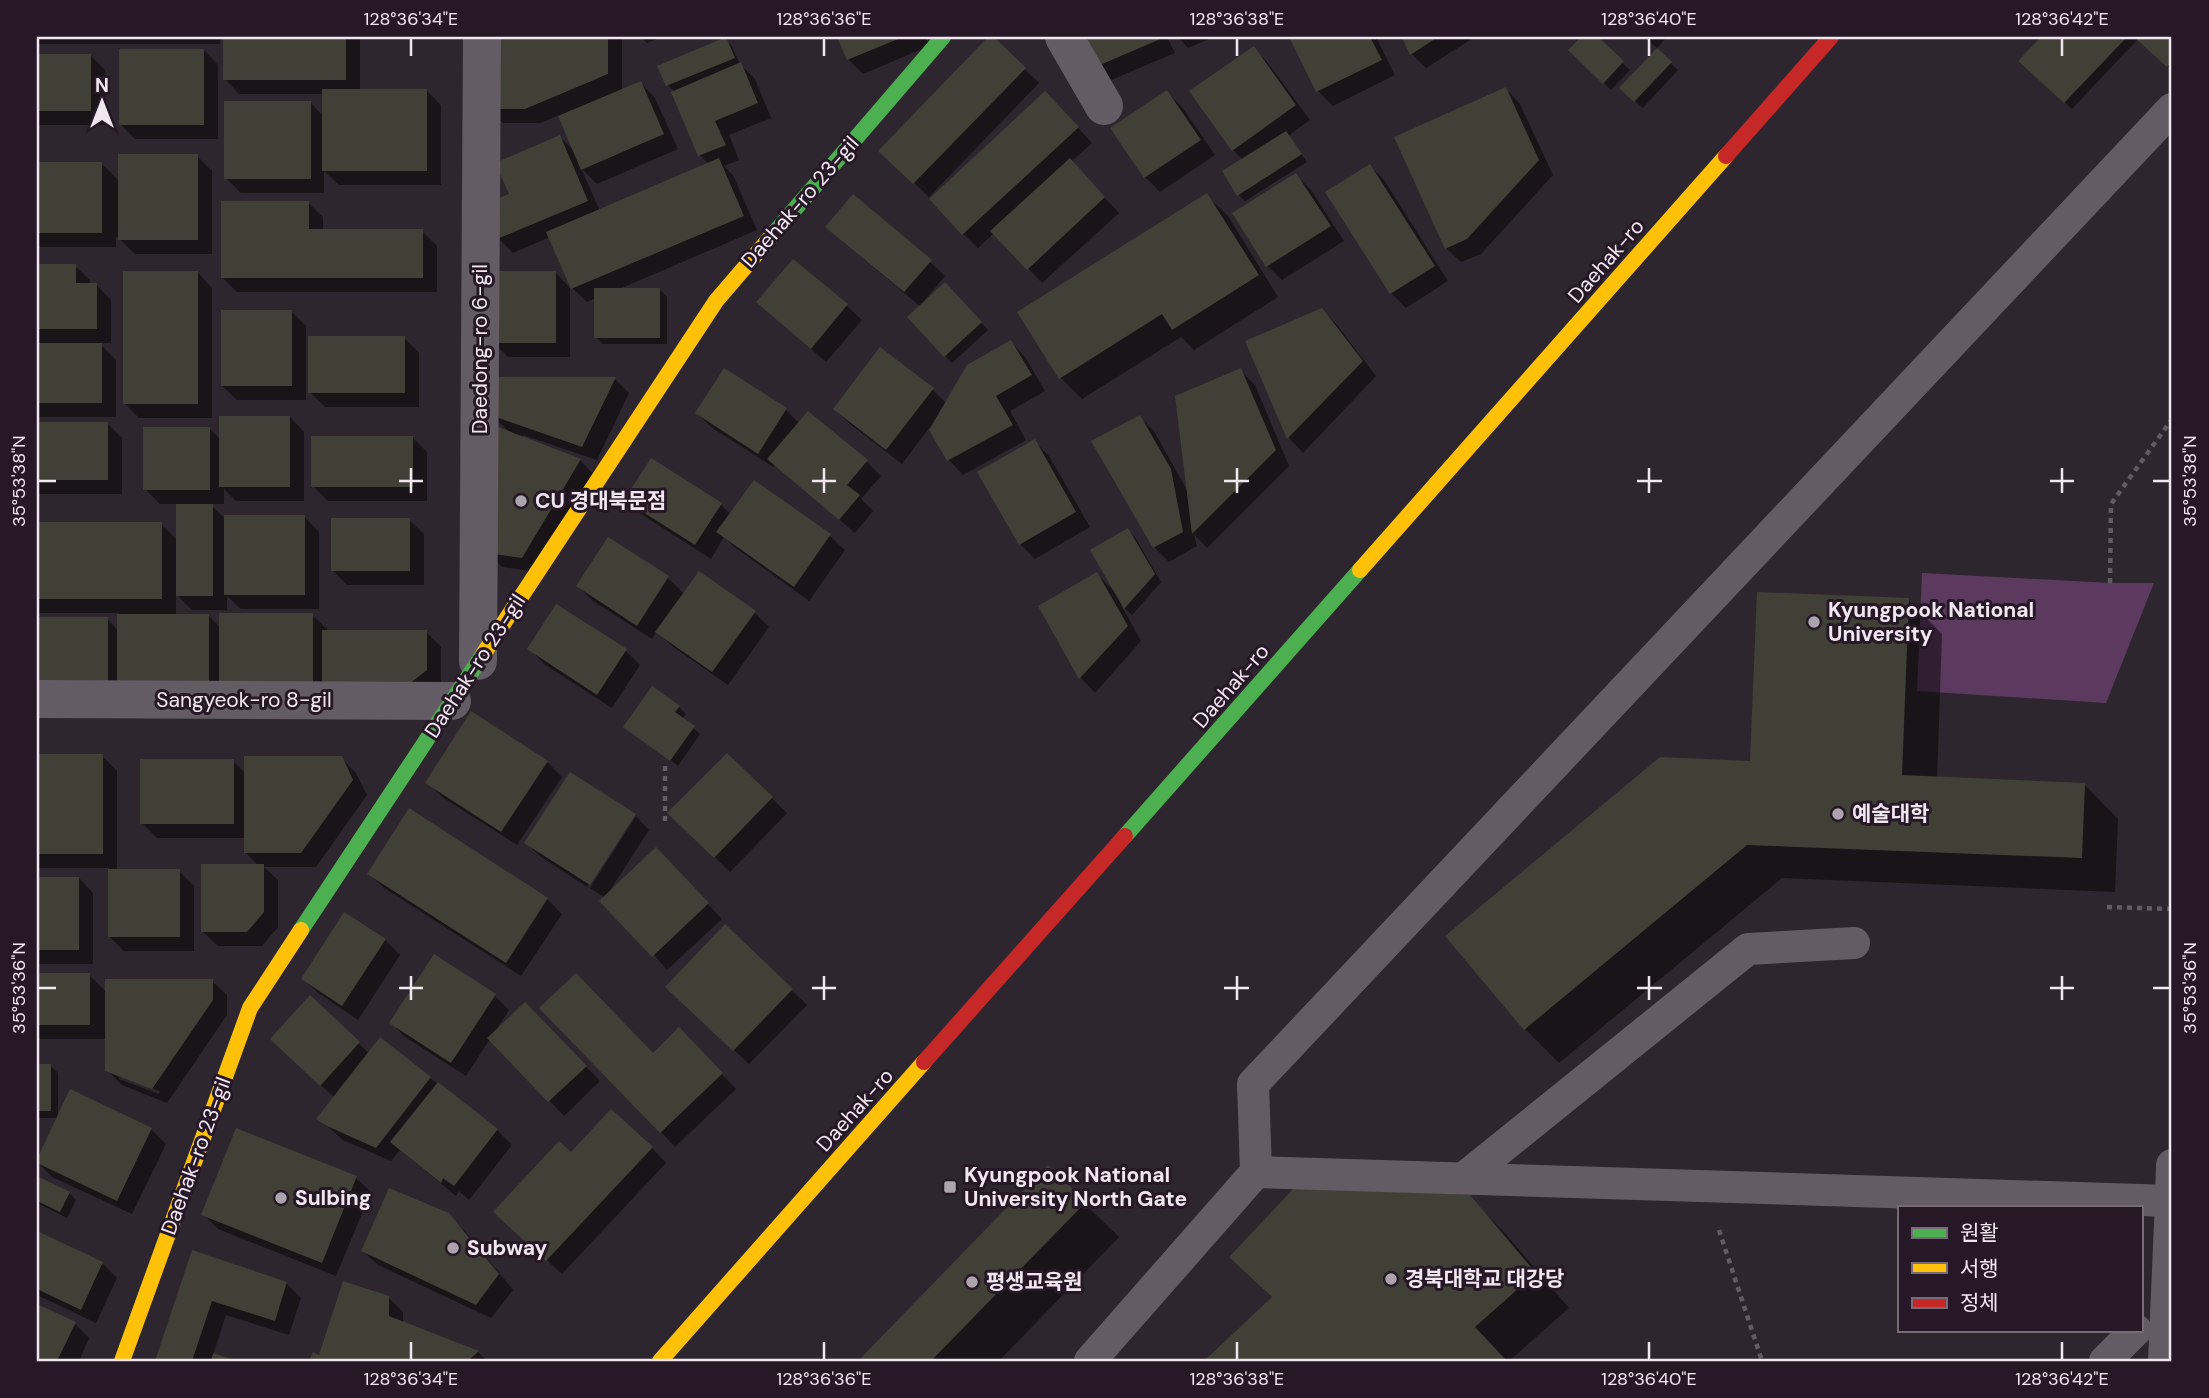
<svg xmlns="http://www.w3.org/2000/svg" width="2209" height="1398" font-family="'DM Sans','Noto Sans KR',sans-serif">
<rect width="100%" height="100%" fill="#2e262e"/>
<polygon fill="#5c395e" points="1922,573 2110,583 2154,583 2106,703 1917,691"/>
<g fill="#0007" fill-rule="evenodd">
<rect x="37" y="37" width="183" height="7"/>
<polygon points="225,37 360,37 360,90 426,90 441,105 441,185 339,185 324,171 324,193 241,193 226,178 310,102 324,117 324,94 239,94 225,79"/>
<polygon points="488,37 622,37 622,91 641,83 655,98 678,149 597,184 581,168 600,211 709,164 700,155 675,92 668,85 725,39 732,46 740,64 755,79 771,118 729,135 739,160 724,166 733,175 757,230 617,290 660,290 667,297 667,344 603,344 596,337 596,298 587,302 572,288 550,237 513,253 498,238 511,195 560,137 576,153 559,115 541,123 503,123 488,108"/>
<polygon points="641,37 662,37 647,43"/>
<polygon points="839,37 926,37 929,46 863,74 848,59"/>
<polygon points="991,37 1039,83 929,197 881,151"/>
<polygon points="1081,37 1167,37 1175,53 1109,81"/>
<polygon points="1178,37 1214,37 1188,48"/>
<polygon points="1291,37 1376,37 1395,75 1333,106 1318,91"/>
<polygon points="1404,37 1475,37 1426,68 1412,54"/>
<polygon points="1584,37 1595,37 1630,70 1611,90 1571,50"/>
<polygon points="1645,37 1662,37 1665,39 1657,48"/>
<polygon points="2043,37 2172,37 2172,70 2138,39 2072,109 2020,61"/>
<polygon points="1254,48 1268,63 1310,120 1288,136 1307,162 1245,201 1238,194 1243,160 1233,150"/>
<polygon points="204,50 218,65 218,139 135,139 121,125"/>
<polygon points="1657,50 1678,70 1643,108 1621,88"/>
<polygon points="37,56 91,56 105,70 105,125 37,125"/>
<polygon points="1506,89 1520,104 1553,175 1481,254 1461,262 1446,248"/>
<polygon points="1167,92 1182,107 1215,155 1160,192 1145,177 1112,128"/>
<polygon points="1060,108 1092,143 1071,162 1119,213 1042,283 994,233 978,248 963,234"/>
<polygon points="197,156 212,171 212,254 135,254 116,236 116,247 37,247 37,164 102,164 120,182"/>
<polygon points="1370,166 1384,180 1448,281 1406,308 1391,293"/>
<polygon points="1296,175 1311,190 1344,241 1282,280 1267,266"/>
<polygon points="1206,195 1228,216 1278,297 1194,350 1181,337 1082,399 1061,378 1019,313"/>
<polygon points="308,203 323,217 323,231 422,231 437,246 437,292 237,292 222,277"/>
<polygon points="842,241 930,262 945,276 924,301 926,302 945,285 988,330 952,363 945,356 921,307"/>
<polygon points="793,261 847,306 862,320 826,362 758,302"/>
<polygon points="37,266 75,266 90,280 90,285 97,285 111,300 111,343 99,343 116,360 116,417 37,417"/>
<polygon points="198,273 212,288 212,418 139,418 124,403"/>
<polygon points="556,273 570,288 570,357 508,357 493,342"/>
<polygon points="1322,310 1337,325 1376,376 1303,453 1289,438 1247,342"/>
<polygon points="291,311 306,326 306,400 237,400 222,386"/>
<polygon points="404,338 419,353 419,407 325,407 310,392"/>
<polygon points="1011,342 1025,357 1045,391 1010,411 1026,440 963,475 949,460 930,427 902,464 850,424 835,409 933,390 947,404"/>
<polygon points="1240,370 1255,385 1289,466 1207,548 1194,534 1197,546 1169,562 1154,547 1139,417 1154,431 1188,492"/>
<polygon points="491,379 615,379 629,393 597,460 523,435 522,438 580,460 594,475 537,572 502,567 488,552 511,434 491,414"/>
<polygon points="786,410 800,424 867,462 881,476 861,499 873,511 855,533 775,464 773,467 711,427 697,413"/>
<polygon points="290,417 304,432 304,501 236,501 224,489 224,504 210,504 226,520 305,517 319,532 319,609 241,609 227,596 227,610 192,610 176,594 176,615 208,615 221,628 312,615 327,629 327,632 426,632 441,647 441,685 37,686 37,619 107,619 119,631 119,613 37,613 37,524 161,524 178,541 178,504 160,504 145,489 209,428 221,440"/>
<polygon points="37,424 108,424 122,438 122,494 37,494"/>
<polygon points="412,437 427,452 427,501 328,501 313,486"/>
<polygon points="1035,442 1049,456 1090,527 1035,559 1020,544"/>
<polygon points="651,460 721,505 731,514 754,482 830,536 845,550 809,601 733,546 724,537 711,559 641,514 626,499"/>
<polygon points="409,520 424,534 424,585 347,585 332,570"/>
<polygon points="1128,530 1135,537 1161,582 1132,615 1121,605 1141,641 1095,693 1081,678 1040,606 1097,574 1114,591"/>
<polygon points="668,578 684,594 754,612 769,627 728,685 672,646 657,631 652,639 593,601 578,586"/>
<polygon points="1908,600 1942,634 1937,779 2084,784 2118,819 2115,892 1782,878 1559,1063 1525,1029 1752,763"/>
<polygon points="557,606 626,651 640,665 612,708 544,664 530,649"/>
<polygon points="653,688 679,707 686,714 682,719 700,734 678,766 633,734"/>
<polygon points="727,755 787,813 730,872 670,813"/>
<polygon points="37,756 102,756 117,771 117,871 179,871 194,886 194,951 124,951 109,936 109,868 39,868 37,865"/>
<polygon points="341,758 356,773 367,795 316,867 264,867 278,880 278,927 262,946 218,946 203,932 259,866 245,852 245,838 157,838 142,823 233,761 245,773"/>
<polygon points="547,762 562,777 517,845 442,797 427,782"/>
<polygon points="570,774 636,816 632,816 587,887 541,857 526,843"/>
<polygon points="636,816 649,830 609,892 670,864 722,919 667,970 605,898 590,888"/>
<polygon points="369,874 547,899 562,914 521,976 384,888"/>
<polygon points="37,878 79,878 93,893 93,964 37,964"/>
<polygon points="725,927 807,1005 749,1064 682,1002"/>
<polygon points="385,940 400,955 358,1020 318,993 303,979"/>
<path d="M37,975H89L107,993L212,981L227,995V1015L167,1103L122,1085L107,1070V1039H37ZM119,1075L160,1091L159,1094L119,1079Z"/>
<polygon points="494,995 509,1010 496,1030 525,1004 600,1081 564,1116 490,1039 466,1076 405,1037 391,1023"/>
<polygon points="310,998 370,1054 430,1078 497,1130 512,1145 469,1200 459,1191 456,1196 400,1150 391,1161 343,1140 319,1119 335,1098 287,1054"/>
<polygon points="679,1030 736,1089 675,1147 661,1132"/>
<polygon points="37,1066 51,1066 58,1073 58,1118 37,1118"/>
<polygon points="71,1092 151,1129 166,1144 132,1214 52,1177 37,1162"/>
<polygon points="237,1130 356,1178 371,1192 336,1276 218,1229 203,1214"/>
<polygon points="652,1148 666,1163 562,1274 509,1226 571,1154"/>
<polygon points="1048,1168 1119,1237 999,1361 860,1361"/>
<polygon points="37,1178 69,1193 76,1200 67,1218 37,1203"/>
<polygon points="1469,1197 1504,1232 1569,1308 1509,1361 1207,1361 1273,1298 1231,1257"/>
<polygon points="448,1214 464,1230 513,1290 491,1318 378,1265 363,1251"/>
<polygon points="37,1233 102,1263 117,1278 96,1323 37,1295"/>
<polygon points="193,1252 287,1284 301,1298 289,1335 226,1315 213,1355 234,1361 157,1361"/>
<polygon points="388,1297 403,1312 403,1323 478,1352 487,1361 311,1361 314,1355 321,1357"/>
<polygon points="37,1306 75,1324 89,1338 79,1361 37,1361"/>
</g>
<g fill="#414037">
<rect x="223" y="37" width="123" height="43"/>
<polygon points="487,37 608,37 608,74 525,109 487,109"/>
<polygon points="726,37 735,58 666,86 657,66"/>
<polygon points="837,37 903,37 847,60"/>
<polygon points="988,37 994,37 1026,68 913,184 878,151"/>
<polygon points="1080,37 1165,37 1093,68"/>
<polygon points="1289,37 1370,37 1382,60 1316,92"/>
<polygon points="1402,37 1438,37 1410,55"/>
<polygon points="1581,37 1598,37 1624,61 1603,84 1568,50"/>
<polygon points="2041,37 2127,37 2064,103 2018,61"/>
<polygon points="2134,37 2172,37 2172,61 2167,67"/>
<polygon points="1254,46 1296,105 1232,151 1189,91"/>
<polygon points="1657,48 1672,62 1634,102 1619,88"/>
<rect x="119" y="49" width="85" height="76"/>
<rect x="37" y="54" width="54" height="57"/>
<polygon points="741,62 758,103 715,121 726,145 698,156 671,92"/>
<polygon points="641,81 664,134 581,170 558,116"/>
<polygon points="1506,87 1539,160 1467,239 1445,249 1394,137"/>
<rect x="322" y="89" width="105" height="82"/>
<polygon points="1167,90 1201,140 1144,178 1110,128"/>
<polygon points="1045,91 1079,127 962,235 929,199"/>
<rect x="224" y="101" width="87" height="78"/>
<polygon points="1286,131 1302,154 1237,196 1222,171"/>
<polygon points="560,135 588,201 497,239 482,205 509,194 495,163"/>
<rect x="118" y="154" width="80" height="86"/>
<polygon points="719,158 744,216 571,289 546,232"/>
<polygon points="1070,158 1105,197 1027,270 990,231"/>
<rect x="37" y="162" width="65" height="71"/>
<polygon points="1370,164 1435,266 1390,294 1325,192"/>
<polygon points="1296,173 1331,226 1266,267 1232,213"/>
<polygon points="1207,193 1259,275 1172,330 1162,314 1059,379 1017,312"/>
<polygon points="853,194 932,260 904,292 825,227"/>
<polygon points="221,201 309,201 309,229 423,229 423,278 221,278"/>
<polygon points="793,259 848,304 811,349 756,302"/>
<polygon points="37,264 76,264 76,283 97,283 97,329 37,329"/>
<rect x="123" y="271" width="75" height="133"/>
<rect x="491" y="271" width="65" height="72"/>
<polygon points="945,282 982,322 944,357 907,317"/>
<rect x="594" y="288" width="66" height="50"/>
<polygon points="1322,308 1363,361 1287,439 1245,341"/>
<rect x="221" y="310" width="71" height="76"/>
<rect x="308" y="336" width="97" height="57"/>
<polygon points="1011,340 1032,375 996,396 1013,425 947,461 929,430 967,365"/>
<rect x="37" y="343" width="65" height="60"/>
<polygon points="880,347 934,388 886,450 833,409"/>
<polygon points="724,368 787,408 758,454 695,413"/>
<polygon points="1241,368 1276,450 1192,534 1175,396"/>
<polygon points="490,377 616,377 582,447 490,415"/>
<polygon points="808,411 868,460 847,485 860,495 839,520 767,459"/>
<polygon points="1140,415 1171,469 1183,532 1153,548 1091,441"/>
<rect x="219" y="416" width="71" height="71"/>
<rect x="37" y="422" width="71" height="58"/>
<polygon points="488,423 581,459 522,558 486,553"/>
<rect x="143" y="427" width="67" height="63"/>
<rect x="311" y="436" width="102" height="51"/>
<polygon points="1035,439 1076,512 1019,545 977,472"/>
<polygon points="651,458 722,503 695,545 624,500"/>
<polygon points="754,480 831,534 794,587 716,532"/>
<rect x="176" y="504" width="37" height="92"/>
<rect x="224" y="515" width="81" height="80"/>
<rect x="331" y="518" width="79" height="53"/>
<rect x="37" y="522" width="125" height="77"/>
<polygon points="1128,528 1155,574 1124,609 1090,550"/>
<polygon points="608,537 669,576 637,626 576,586"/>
<polygon points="699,571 756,611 712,672 655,632"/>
<polygon points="1097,572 1128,626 1079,679 1038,606"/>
<polygon points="1757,592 1909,598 1902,775 2085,783 2082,858 1747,845 1524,1030 1445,936 1660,757 1750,761"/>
<polygon points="556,604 627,649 597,695 527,649"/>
<rect x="219" y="613" width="94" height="80"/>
<rect x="117" y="614" width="92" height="80"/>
<polygon points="37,617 108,617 108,690 37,688"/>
<polygon points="322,630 427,630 427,670 391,698 322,698"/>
<polygon points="652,686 680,706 675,712 695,726 670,761 623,727"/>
<polygon points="471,711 548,761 501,832 425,783"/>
<polygon points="727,753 773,797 714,858 667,813"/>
<rect x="37" y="754" width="66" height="100"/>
<polygon points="244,756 342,756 353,780 301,853 244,853"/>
<rect x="140" y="759" width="94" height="65"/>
<polygon points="570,772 636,814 590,885 524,843"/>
<polygon points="409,808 548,898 506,963 367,874"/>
<polygon points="656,847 709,903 652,957 599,901"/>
<polygon points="201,864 264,864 264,912 247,932 201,932"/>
<rect x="108" y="869" width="72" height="68"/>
<rect x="37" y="877" width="42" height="73"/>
<polygon points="344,912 386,939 342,1006 301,979"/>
<polygon points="725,924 793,989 733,1051 665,987"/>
<polygon points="434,954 496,994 451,1063 389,1023"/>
<rect x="37" y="973" width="53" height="52"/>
<polygon points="576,973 653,1053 679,1027 723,1073 660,1133 539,1008"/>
<polygon points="105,979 213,979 213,1000 152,1089 105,1071"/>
<polygon points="310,995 360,1042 320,1086 270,1039"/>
<polygon points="525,1002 587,1066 548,1102 487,1038"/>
<polygon points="380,1037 431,1077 376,1148 327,1126 316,1119"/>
<rect x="37" y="1064" width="14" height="47"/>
<polygon points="438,1082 498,1129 454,1186 443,1178 441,1183 390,1142"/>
<polygon points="70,1089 152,1128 117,1201 37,1163 37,1159"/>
<polygon points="611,1109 653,1147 546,1261 493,1212 559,1141 571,1152"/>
<polygon points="236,1128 357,1176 322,1263 201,1215"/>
<polygon points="1048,1165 1086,1202 931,1361 858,1361"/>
<polygon points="37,1176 70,1192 60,1212 37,1201"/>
<polygon points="1296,1186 1470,1195 1536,1273 1475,1327 1507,1361 1204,1361 1272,1297 1229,1257"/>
<polygon points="389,1188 449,1213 499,1274 476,1305 361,1251"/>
<polygon points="37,1231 103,1262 81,1310 37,1289"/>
<polygon points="192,1250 287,1282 275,1321 212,1301 192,1361 155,1361"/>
<polygon points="343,1281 389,1296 389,1316 479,1351 468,1361 309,1361 313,1352 319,1355"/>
<polygon points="37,1304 76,1322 57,1361 37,1361"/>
<polygon points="213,1353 238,1361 211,1361"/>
</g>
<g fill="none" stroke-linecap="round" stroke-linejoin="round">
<g stroke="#625c62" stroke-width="4.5" stroke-dasharray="5 5" stroke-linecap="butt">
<polyline points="2110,583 2111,504 2172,419"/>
<polyline points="665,766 665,821"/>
<polyline points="2107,907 2172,909"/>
<polyline points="1719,1230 1762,1361"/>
</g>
<g stroke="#635c64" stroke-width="32">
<polyline points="1256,1172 2171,1201 2164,1361"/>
<polyline points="1464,1178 1748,949 1854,943"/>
<polyline points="2171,1201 2172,1165"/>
<polyline points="1090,1361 1256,1172 1253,1084 2172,109"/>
<polyline points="2105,1361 2136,1330"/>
</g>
<g stroke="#635c64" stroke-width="38">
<polyline points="1064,37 1104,106"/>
<polyline points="478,661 482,37"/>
<polyline points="37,699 452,701"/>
</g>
<g stroke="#4caf50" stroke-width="16">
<polyline points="770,238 943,37"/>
<polyline points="1125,836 1360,570"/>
<polyline points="301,930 484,653"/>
</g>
<g stroke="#ffc107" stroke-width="16">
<polyline points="1360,570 1726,156"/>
<polyline points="484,653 716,301 770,238"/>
<polyline points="122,1361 250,1008 301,930"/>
<polyline points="660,1361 924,1062"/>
</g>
<g stroke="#c62828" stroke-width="16">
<polyline points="1726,156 1831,37"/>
<polyline points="924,1062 1125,836"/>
</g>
</g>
<path fill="none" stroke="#f1e7f1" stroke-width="2.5" d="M411,38V56M824,38V56M1237,38V56M1649,38V56M2062,38V56M411,468V493M824,468V493M1237,468V493M1649,468V493M2062,468V493M38,481H56M399,481H423M812,481H836M1224,481H1249M1637,481H1662M2050,481H2074M2153,481H2170M411,976V1000M824,976V1000M1237,976V1000M1649,976V1000M2062,976V1000M38,988H56M399,988H423M812,988H836M1224,988H1249M1637,988H1662M2050,988H2074M2153,988H2170M411,1342V1360M824,1342V1360M1237,1342V1360M1649,1342V1360M2062,1342V1360"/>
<g fill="#ada3ad" stroke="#271827" stroke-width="2.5">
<circle cx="521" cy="501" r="7"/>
<circle cx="1814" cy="622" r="7"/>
<circle cx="1838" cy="814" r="7"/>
<rect x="943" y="1180" width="14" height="14" rx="3.5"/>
<circle cx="281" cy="1198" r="7"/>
<circle cx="453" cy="1248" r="7"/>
<circle cx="1391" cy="1279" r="7"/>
<circle cx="972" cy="1282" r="7"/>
</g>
<g text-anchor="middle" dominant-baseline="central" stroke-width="6" stroke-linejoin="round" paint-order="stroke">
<g font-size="21" fill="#f1e7f1" stroke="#271827">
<text transform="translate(800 202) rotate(-49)">Daehak-ro 23-gil</text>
<text transform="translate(1606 261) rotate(-49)">Daehak-ro</text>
<text transform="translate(480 349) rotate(-90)">Daedong-ro 6-gil</text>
<text transform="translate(475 666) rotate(-57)">Daehak-ro 23-gil</text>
<text transform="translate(1231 686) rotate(-49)">Daehak-ro</text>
<text x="244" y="700">Sangyeok-ro 8-gil</text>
<text transform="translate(855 1110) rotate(-48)">Daehak-ro</text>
<text transform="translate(196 1156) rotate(-70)">Daehak-ro 23-gil</text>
</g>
<g font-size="21" font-weight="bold" fill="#f1e7f1" stroke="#271827" text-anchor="start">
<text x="535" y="501">CU 경대북문점</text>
<text x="1828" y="610">Kyungpook National<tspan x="1828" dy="24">University</tspan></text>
<text x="1852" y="814">예술대학</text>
<text x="964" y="1175">Kyungpook National<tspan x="964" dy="24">University North Gate</tspan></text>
<text x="295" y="1198">Sulbing</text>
<text x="467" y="1248">Subway</text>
<text x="1405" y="1279">경북대학교 대강당</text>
<text x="986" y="1282">평생교육원</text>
</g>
</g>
<rect width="2209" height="1398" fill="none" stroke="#271827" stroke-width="77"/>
<rect x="1898" y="1206" width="245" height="126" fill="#271827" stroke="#786b78" stroke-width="2"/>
<rect x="1912" y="1228" width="35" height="10" fill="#4caf50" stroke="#786b78" stroke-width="2"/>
<text x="1960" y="1240" font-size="21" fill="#f1e7f1">원활</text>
<rect x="1912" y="1263" width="35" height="10" fill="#ffc107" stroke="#786b78" stroke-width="2"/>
<text x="1960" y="1276" font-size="21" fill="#f1e7f1">서행</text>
<rect x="1912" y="1298" width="35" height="10" fill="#c62828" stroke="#786b78" stroke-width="2"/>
<text x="1960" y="1310" font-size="21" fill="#f1e7f1">정체</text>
<g transform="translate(102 102)" stroke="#271827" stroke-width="5" paint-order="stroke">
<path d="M0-5L12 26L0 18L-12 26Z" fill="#f1e7f1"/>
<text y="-10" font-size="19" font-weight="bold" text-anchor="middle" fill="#f1e7f1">N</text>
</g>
<rect x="38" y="38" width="2132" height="1322" fill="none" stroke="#f1e7f1" stroke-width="2.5"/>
<g font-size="18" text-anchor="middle" fill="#f1e7f1">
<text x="411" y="25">128°36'34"E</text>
<text x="824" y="25">128°36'36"E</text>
<text x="1237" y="25">128°36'38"E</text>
<text x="1649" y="25">128°36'40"E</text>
<text x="2062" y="25">128°36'42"E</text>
<text transform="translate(19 481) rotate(-90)" y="6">35°53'38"N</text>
<text transform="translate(2190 481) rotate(-90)" y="6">35°53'38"N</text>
<text transform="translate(19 988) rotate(-90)" y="6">35°53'36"N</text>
<text transform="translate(2190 988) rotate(-90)" y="6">35°53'36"N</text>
<text x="411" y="1385">128°36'34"E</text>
<text x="824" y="1385">128°36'36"E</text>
<text x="1237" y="1385">128°36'38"E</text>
<text x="1649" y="1385">128°36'40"E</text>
<text x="2062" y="1385">128°36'42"E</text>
</g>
</svg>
